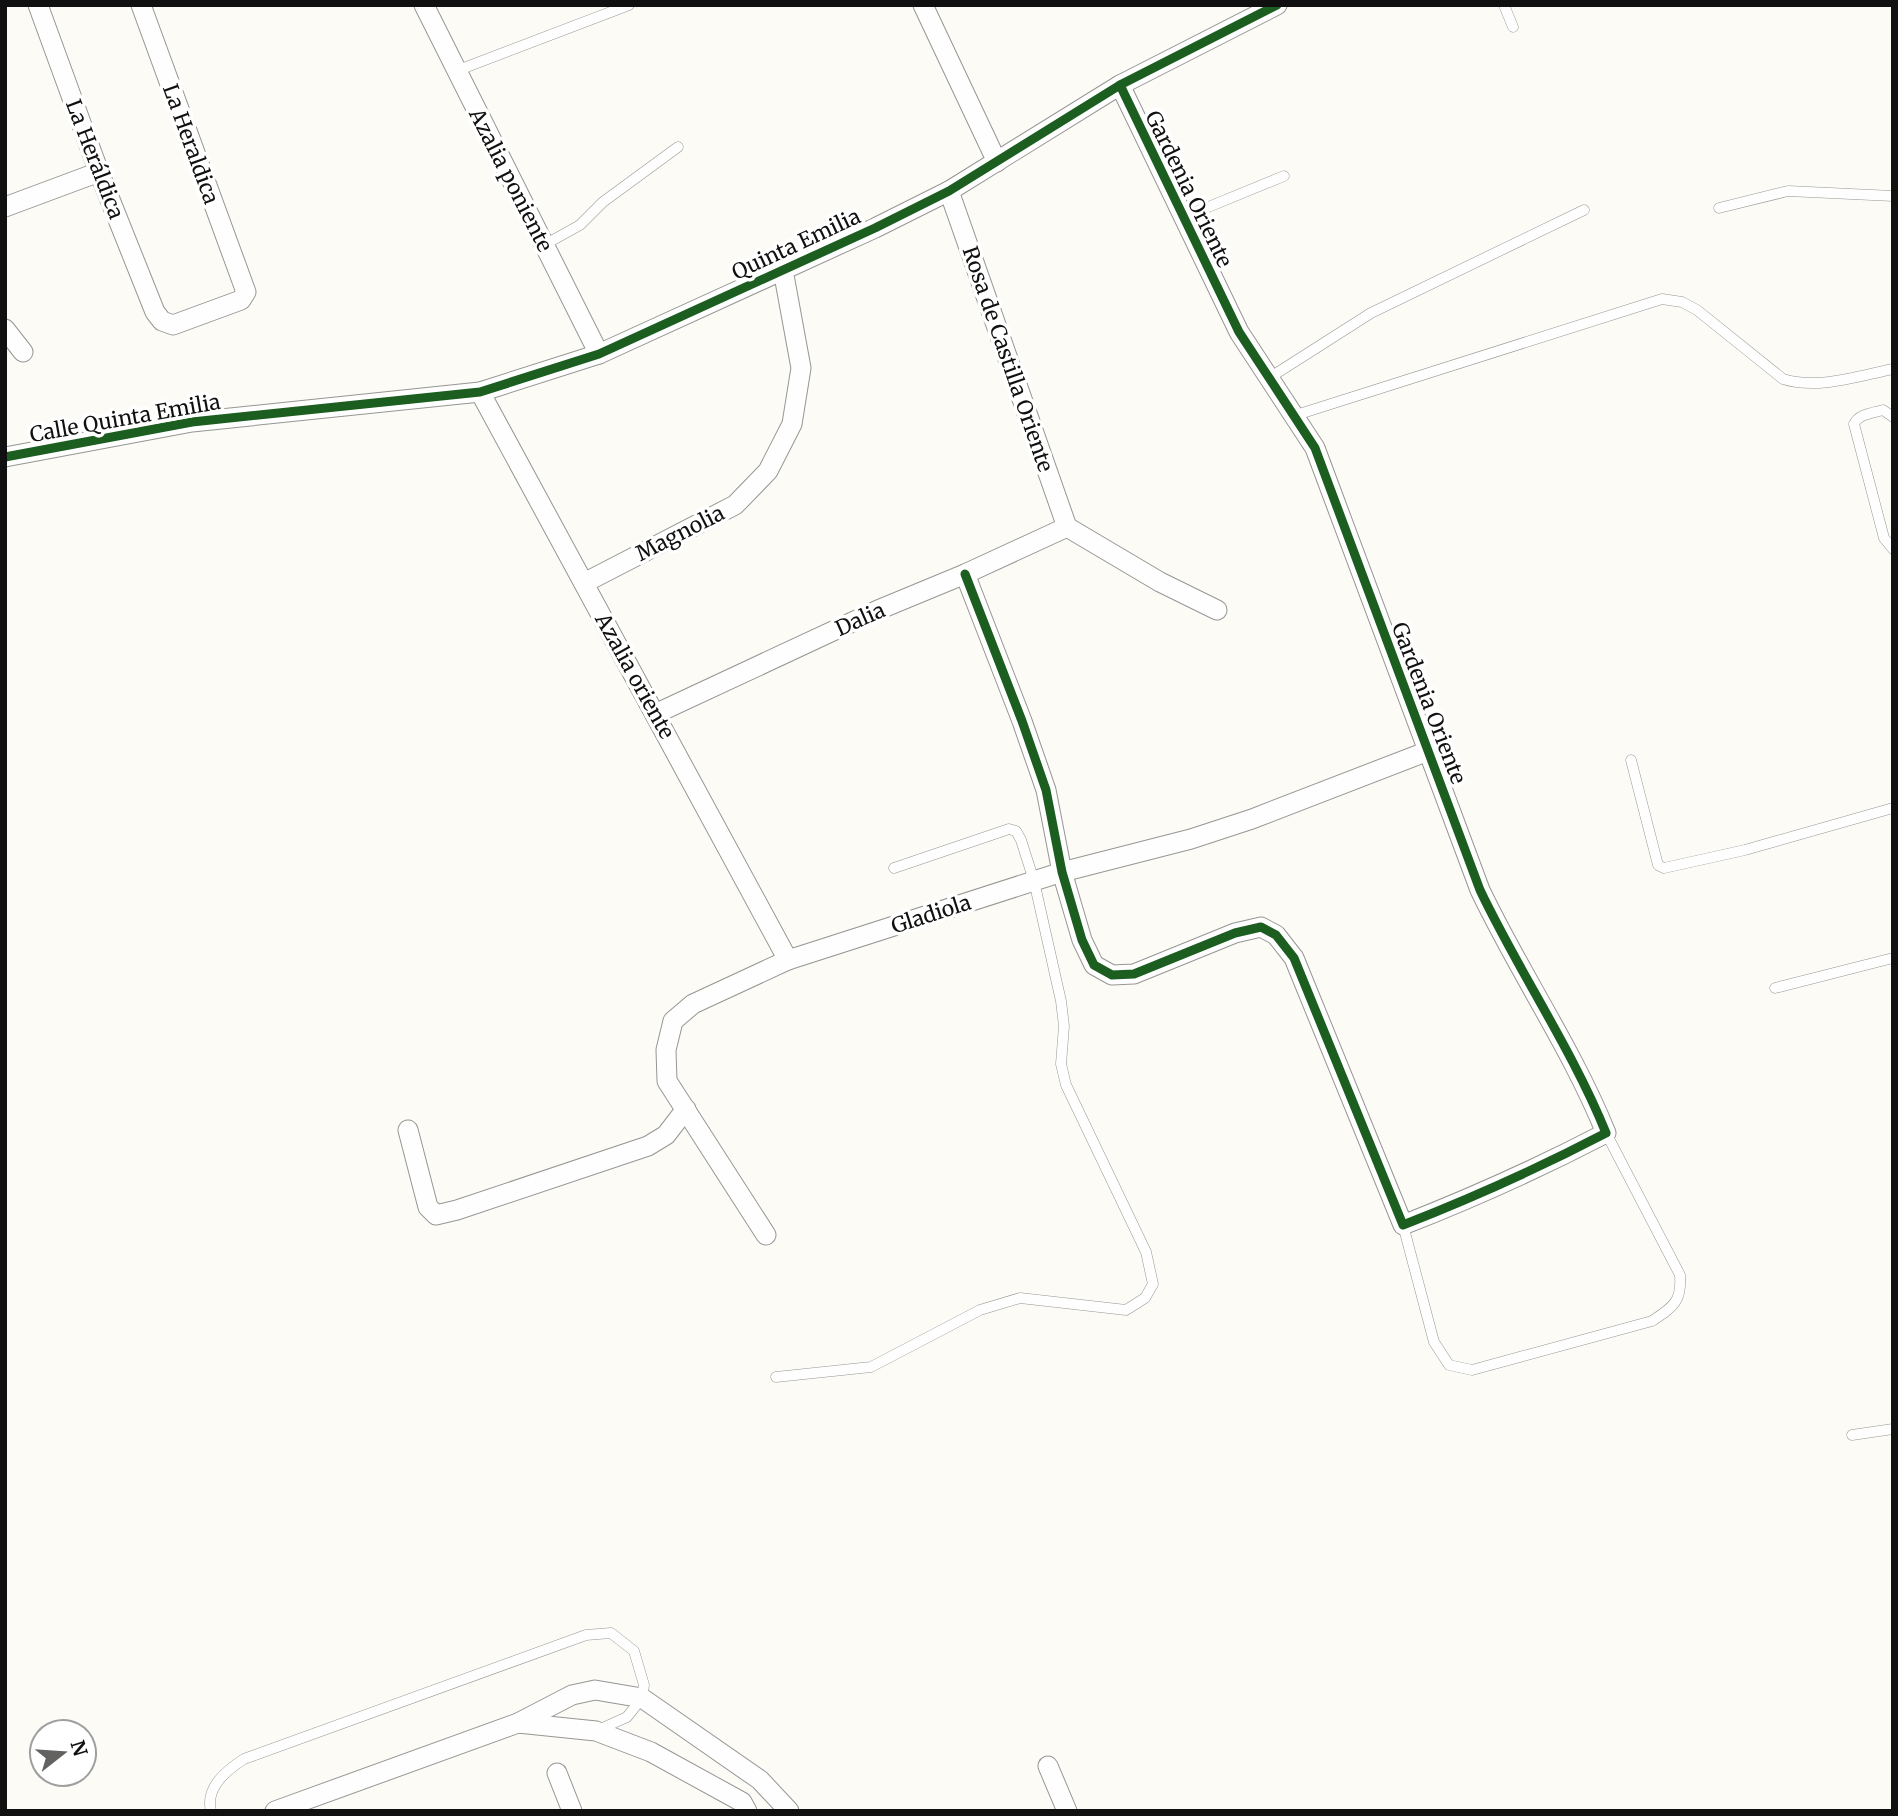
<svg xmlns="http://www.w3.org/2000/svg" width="1898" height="1816" font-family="Merriweather,serif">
<rect width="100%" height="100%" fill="#fcfbf6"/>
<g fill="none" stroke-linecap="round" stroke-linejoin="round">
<defs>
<g id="lane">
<polyline points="1504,5 1513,27"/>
<polyline points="456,71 629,5"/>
<polyline points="1719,208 1788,191 1893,196"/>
<polyline points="1184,217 1284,176"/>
<polyline points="544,245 580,225 603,202 678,147"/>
<polyline points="1269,378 1371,313 1584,210"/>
<path d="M1293,416L1662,299L1682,302L1697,310L1783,379C1818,390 1858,376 1893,369"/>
<path d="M1893,417L1883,410C1872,413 1859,414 1854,424L1884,538L1893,549"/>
<polyline points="1631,760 1658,865 1664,868 1745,850 1893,808"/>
<polyline points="1775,988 1893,958"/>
<path d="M1403,1225L1434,1342L1449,1365L1472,1370L1652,1321C1673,1307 1682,1302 1680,1275L1606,1133"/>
<polyline points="776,1377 871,1367 980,1310 1020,1298 1126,1310 1145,1298 1153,1284 1146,1252 1066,1085 1061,1064 1064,1026 1061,1001 1034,881 1021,840 1016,831 1009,829 894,868"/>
<polyline points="1852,1435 1893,1429"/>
<path d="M211,1811C205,1787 227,1770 244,1759L586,1635L611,1633L634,1651L644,1685L642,1698L627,1717L596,1731"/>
</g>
<g id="street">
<polyline points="38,5 99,172 155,312 162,321 173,325 241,300 246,292 141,5"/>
<polyline points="424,5 599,354"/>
<polyline points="923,5 997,162"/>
<polyline points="949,191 1067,527"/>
<polyline points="5,207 99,172"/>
<polyline points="5,329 23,352"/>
<polyline points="480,392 788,960"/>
<polyline points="5,457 192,422 480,392 599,354 875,228 949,191 1120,85 1277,5"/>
<polyline points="1067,527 1160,582 1217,610"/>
<path d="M965,574L1022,721L1046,790L1062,872L1082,940L1094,965L1112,975L1134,974L1235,933L1261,927L1276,935L1294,958L1403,1225C1472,1198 1539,1168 1606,1133C1572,1049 1519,972 1480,890L1315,448L1239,332L1120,85"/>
<polyline points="584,583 735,505 768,471 792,424 801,368 783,270"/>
<polyline points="655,714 878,610 965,574 1067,527"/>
<polyline points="408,1130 428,1207 436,1215 457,1210 648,1146 666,1135 686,1109"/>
<polyline points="766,1235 667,1081 666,1050 673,1021 693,1004 788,960 1062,872 1191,839 1252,819 1428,751"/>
<polyline points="518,1723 596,1731 651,1752 742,1802 747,1811"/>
<polyline points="1048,1766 1067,1811"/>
<polyline points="557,1773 572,1811"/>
<polyline points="275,1811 518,1723 572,1695 595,1690 642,1698 760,1780 789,1811"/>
</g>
</defs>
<use href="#lane" stroke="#969694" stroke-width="11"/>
<use href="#street" stroke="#969694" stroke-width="21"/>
<use href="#lane" stroke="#fffefe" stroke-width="10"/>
<use href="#street" stroke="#fffefe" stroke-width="19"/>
<defs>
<g id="cycleway">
<polyline points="5,457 192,422 480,392 599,354 875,228 949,191 1120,85 1277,5"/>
<path d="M965,574L1022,721L1046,790L1062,872L1082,940L1094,965L1112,975L1134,974L1235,933L1261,927L1276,935L1294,958L1403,1225C1472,1198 1539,1168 1606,1133C1572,1049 1519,972 1480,890L1315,448L1239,332L1120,85"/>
</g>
</defs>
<use href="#cycleway" stroke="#fff" stroke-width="13"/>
<use href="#cycleway" stroke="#1b5e20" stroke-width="9"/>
</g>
<g text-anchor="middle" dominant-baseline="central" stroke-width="7" stroke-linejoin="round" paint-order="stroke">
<g font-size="21" fill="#101010" stroke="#fff">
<text transform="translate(191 144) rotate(70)">La Heraldica</text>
<text transform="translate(95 159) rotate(69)">La Heráldica</text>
<text transform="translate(511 180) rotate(63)">Azalia poniente</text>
<text transform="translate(1189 189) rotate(64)">Gardenia Oriente</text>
<text transform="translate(796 244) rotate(-25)">Quinta Emilia</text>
<text transform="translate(1008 359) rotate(71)">Rosa de Castilla Oriente</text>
<text transform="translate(125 418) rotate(-10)">Calle Quinta Emilia</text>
<text transform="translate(680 533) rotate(-27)">Magnolia</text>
<text transform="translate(860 619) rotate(-24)">Dalia</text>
<text transform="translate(635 676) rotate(61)">Azalia oriente</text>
<text transform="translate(1429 703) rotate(69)">Gardenia Oriente</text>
<text transform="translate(931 914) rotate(-18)">Gladiola</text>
</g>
</g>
<rect width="1898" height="1816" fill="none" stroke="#101010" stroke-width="14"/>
<g transform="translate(63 1753) rotate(73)"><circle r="33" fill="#ffffff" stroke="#9f9f9f" stroke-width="2"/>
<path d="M0-5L12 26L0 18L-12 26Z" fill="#636260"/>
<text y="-10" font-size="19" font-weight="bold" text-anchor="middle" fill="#101010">N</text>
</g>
</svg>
